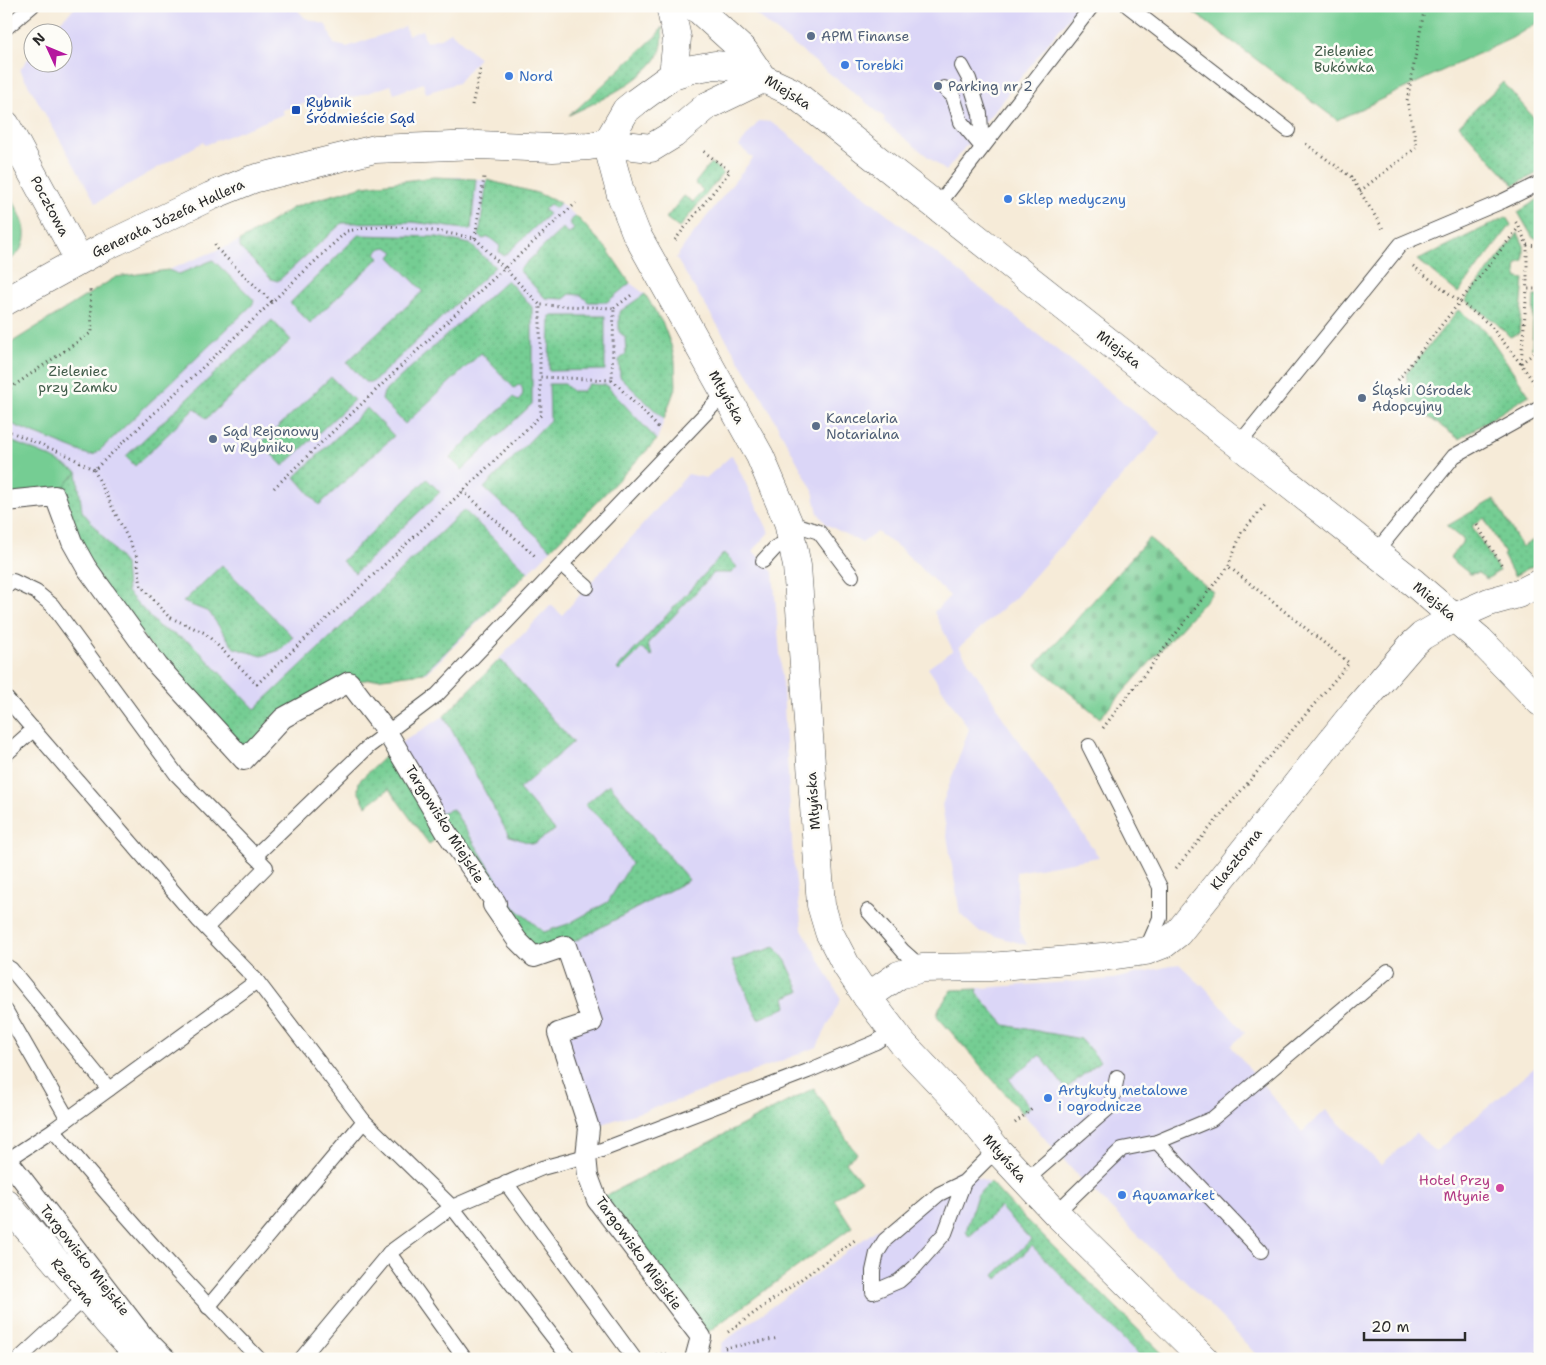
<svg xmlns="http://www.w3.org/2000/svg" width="1546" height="1365" font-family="'Shantell Sans',sans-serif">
<defs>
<pattern id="grass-dots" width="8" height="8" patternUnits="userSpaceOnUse" patternTransform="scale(1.25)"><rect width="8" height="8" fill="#74cd93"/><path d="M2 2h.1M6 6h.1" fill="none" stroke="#65b07f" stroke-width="1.8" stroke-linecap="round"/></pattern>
<pattern id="cemetery-stones" width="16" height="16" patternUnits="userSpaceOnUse" patternTransform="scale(1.25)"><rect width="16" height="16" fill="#74cd93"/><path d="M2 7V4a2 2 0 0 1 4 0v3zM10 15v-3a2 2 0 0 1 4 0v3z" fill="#65b07f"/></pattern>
</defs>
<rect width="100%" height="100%" fill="#fdfcf7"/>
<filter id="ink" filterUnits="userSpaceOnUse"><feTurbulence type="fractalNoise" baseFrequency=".02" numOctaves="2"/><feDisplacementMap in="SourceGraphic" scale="10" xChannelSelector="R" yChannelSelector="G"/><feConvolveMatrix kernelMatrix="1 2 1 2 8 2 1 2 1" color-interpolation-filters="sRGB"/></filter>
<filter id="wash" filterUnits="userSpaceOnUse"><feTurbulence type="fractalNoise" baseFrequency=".0096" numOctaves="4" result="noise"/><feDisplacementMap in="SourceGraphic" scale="20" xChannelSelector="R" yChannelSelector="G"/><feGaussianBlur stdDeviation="1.12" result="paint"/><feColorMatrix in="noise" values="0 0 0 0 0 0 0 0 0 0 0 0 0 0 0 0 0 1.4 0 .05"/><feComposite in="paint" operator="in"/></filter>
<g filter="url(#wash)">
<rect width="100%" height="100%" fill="#f6ebd8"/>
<g fill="#dbd6f7">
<polygon points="77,6 294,6 305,18 326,25 334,44 347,47 405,27 408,35 422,30 426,42 443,37 451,32 479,58 458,83 426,93 423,83 394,94 391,85 362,95 309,107 306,103 282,110 284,114 205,145 203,142 96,203 20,70 32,53 32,62 62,62 62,32 50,32 58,27 57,24"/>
<polygon points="745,6 1078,6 946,171 883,121 885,118 863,100"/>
<polygon points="759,121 772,122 1161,433 1015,598 959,647 992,698 1003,718 1099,857 1016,872 1019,924 1020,931 1027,945 978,931 960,914 942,805 969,729 928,668 953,650 934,612 950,596 901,549 877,532 862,543 826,524 818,513 813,491 763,399 676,258 686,243 753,158 739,146"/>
<polygon points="434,177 461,177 487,180 537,193 560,203 576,216 607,249 630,283 645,294 663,324 671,345 675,361 676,386 657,440 540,561 427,673 349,682 283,718 244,760 56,496 6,501 6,346 116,277 168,270 240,241 294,207 394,182"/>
<polygon points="732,455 769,532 753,551 773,572 783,689 793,859 802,929 841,999 817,1047 682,1099 589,1128 558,1033 592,1022 566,947 534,957 396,746 444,716 551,605 562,615 688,474 706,478"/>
<polygon points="1179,964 1201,985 1202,984 1245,1033 1231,1046 1302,1132 1326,1110 1381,1165 1416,1133 1435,1152 1540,1063 1540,1359 1260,1359 1225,1321 1077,1175 937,1016 939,1008 952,990 1113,979"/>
<polygon points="958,1170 990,1182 1013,1207 1168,1359 719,1359 722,1343"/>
</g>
<g fill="url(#grass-dots)" stroke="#507c5f">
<path d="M662,27C663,36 663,46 659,54C646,80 595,103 569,115L578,108L657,35Z"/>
<polygon points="1503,82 1540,125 1540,172 1514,185 1459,125"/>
<polygon points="711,163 723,173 679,228 666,218 684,196 693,202 703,190 695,183"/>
<polygon points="434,177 476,179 471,230 413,222 342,223 278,281 271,279 240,248 240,241 294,207 322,198 364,186"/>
<polygon points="487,180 537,193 560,203 555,209 550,204 544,210 549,214 504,256 499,252 500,246 489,237 483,239 479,236"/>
<polygon points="1540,198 1540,239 1533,238 1518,212"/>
<polygon points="576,216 607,249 630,283 607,302 588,302 581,295 570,294 564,299 545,298 519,270 563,228 568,234 574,229 569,222"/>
<polygon points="1506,217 1511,225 1458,293 1418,260"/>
<polygon points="1518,233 1524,246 1524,261 1517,263 1516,272 1518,278 1524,279 1519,333 1510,337 1495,322 1465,300"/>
<polygon points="358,235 437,237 470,244 495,267 373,382 365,382 347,362 423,291 390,257 394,252 387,247 381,248 376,253 380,257 310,323 290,303"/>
<path d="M507,280L532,307V404L462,470L450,458L513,397L518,401C524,396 524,390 520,384L514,388L481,353L405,424L382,400L384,392Z"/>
<polygon points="645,294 663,324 671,345 675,361 676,386 664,419 620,377 619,360 626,354 625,337 619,332 619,312"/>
<polygon points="1534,296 1540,296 1540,342 1532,349"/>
<polygon points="1458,310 1485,330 1529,395 1459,439 1409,403 1406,374"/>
<polygon points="550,316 605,316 605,370 549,371"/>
<polygon points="272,320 291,340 206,419 195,408 135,466 126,456"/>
<polygon points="331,377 354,400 283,466 261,443"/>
<polygon points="549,384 565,384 572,391 583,391 589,384 606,385 657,440 551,549 484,488 550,420"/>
<polygon points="367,408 394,436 319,505 295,477"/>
<polygon points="77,472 82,511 125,564 127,592 159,627 191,643 255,709 464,510 528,572 424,673 349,682 283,718 244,760 86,567 55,496"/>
<polygon points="427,479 440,492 355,573 342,561"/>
<polygon points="1494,499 1522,547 1540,536 1540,562 1514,576 1503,555 1505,554 1484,518 1472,526 1499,571 1487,579 1478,573 1470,574 1450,558 1464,540 1447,526"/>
<polygon points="724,553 737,567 731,573 714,573 648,643 649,649 653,655 651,657 642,648 619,671 617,669"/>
<polygon points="222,565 293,637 280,650 262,656 234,648 209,612 183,602"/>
<polygon points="500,659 573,742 519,789 555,830 533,844 509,836 444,716"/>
<polygon points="396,746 436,814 453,809 514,907 544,932 568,924 608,902 631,864 611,828 585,805 609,784 689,880 566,946 534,957 446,832 429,844 389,789 366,806 358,791 359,781"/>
<polygon points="775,947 786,961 800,991 785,997 787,1007 758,1019 732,961"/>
<polygon points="978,989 977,993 1005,1025 1081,1039 1100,1061 1066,1089 1040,1055 1009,1079 1030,1107 1022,1113 937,1016 939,1008 952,990"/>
<polygon points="814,1088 851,1146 857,1153 846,1162 861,1181 834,1199 852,1227 701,1337 597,1200"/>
<polygon points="990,1182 1013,1207 1168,1359 1143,1359 1032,1246 997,1279 994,1275 1031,1240 1000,1207 969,1237 966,1231 977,1195"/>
</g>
<polygon fill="url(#cemetery-stones)" stroke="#507c5f" points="1149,538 1213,592 1100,718 1036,665"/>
<g fill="#74cd93" stroke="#507c5f">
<polygon points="1185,6 1540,6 1540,21 1512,38 1337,120"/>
<path d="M6,187C20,216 41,240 6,263Z"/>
<polygon points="213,260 252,298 254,301 252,305 100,450 95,454 89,455 6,422 6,346 116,277 168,270 179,274"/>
<polygon points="6,439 50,457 77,472 55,496 6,501"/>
</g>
</g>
<g filter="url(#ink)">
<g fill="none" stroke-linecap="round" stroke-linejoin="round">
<defs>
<g id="service">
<polyline points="1128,6 1288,130"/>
<polyline points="6,28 32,6"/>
<polyline points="944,88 953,96 961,122 982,147 980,114 969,79 962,66"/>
<polyline points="938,205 1092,6"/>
<polyline points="1239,444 1401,244 1503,201 1540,183"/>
<polyline points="788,522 819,532 852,576"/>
<polyline points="1376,552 1454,456 1540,408"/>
<polyline points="763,561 776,547 792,540"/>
<polyline points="562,565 587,587"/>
<polyline points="6,587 13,581 36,592 52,605 177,775 266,867 206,928"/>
<polyline points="6,698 199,921 257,981 364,1121 452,1207 542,1168 586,1156 808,1071 876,1042 892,1031"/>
<polyline points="1089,746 1160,887 1160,918 1146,950"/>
<polyline points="6,754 34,729"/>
<polyline points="255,856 369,746 437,695 725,393"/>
<polyline points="868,911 903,951 922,968"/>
<polyline points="6,966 11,969 109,1089"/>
<polyline points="6,1011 68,1119"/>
<path d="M53,1130C119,1209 187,1285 259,1359"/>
<polyline points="1157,1142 1261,1251"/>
<polyline points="6,1161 53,1130 257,981"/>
<polyline points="1025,1181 1111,1106 1117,1077"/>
<polyline points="964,1182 945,1233 915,1267 899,1281 873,1292 873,1271 877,1253 885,1240 939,1194 964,1182 986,1160 999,1152"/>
<polyline points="506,1183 634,1358 631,1359"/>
<polyline points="1056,1213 1122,1149 1157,1142 1212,1119 1388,971"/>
<polyline points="389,1253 465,1359"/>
<polyline points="208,1307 364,1121"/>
<polyline points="19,1359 86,1297"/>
<polyline points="301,1359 389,1253 452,1207 570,1359"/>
<polyline points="1539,1359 1540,1358"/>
</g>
<g id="pedestrian">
<polyline points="6,501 55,496 72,542 86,567 158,666 244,760 283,718 349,682 387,732 446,832 496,903 493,905 517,940 534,957 566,946 592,1022 558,1033 589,1128 586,1156 588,1176 597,1200 701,1337 695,1359"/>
<polyline points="6,1158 144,1337 166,1359"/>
</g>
<g id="minor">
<polyline points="6,125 79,260"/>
<polyline points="607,143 621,195 636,233 760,456 788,522 797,566 821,905 829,932 847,967 867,997 904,1045 961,1105 999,1152 1056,1213 1204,1359"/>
<polyline points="867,997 899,975 922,968 990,967 1102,957 1146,951 1164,944 1178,933 1356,710 1411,646 1422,636 1455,617 1489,602 1518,594 1540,583"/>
<polyline points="6,1203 110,1325 142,1359"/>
</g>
<g id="tertiary">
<polyline points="670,6 677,38 673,75"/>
<polyline points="692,6 699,10 744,51 763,79"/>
<polyline points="607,143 626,110 636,102 673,75 692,69 715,65 738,67 792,92 1414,583 1480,640 1540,702"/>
<polyline points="6,301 104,247 211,196 253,179 375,149 478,145 553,148 589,146 607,143 651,148 674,134 707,106 763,79"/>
</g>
</defs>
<use href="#service" stroke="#494845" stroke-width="16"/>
<use href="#pedestrian" stroke="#494845" stroke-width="22"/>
<use href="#minor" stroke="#494845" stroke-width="29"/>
<use href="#tertiary" stroke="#494845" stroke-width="29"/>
<g stroke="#494845" stroke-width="3" stroke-dasharray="1 4" stroke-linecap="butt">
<polyline points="472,105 481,67"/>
<polyline points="1306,144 1351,177 1383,229"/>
<polyline points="1360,191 1417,147 1407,101 1425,6"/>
<polyline points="1519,227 1527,245 1527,289 1540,289"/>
<polyline points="475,238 484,177"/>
<polyline points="675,240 730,171 702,150"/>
<polyline points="215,244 217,249 272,302"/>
<polyline points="1527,245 1540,246"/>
<polyline points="1413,266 1489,324 1521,364 1535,384"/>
<polyline points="614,308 633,294"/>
<polyline points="1521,363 1527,289"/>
<polyline points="1521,363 1540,349"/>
<polyline points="612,380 659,428"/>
<polyline points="1398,380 1519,227 1515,221"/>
<polyline points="6,391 92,332 90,289"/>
<polyline points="6,430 69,456 94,470 347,231 365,228 388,226 435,231 475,238 540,305 540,377 612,380 614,308 540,305"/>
<polyline points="94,470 137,557 141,586 169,617 205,633 257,684 463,491 541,415 540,377"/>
<polyline points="274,488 469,301 576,203"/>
<polyline points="463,491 535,556"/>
<polyline points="1477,525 1503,567"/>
<polyline points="1103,728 1228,566 1242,532 1266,504"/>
<polyline points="1176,868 1349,663 1228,566"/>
<polyline points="1015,1123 1032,1109"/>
<polyline points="728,1332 855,1240"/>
<polyline points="725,1348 779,1338"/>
<polyline points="656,1355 670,1353"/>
</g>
<use href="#service" stroke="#fff" stroke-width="14"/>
<use href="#pedestrian" stroke="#fff" stroke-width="20"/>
<use href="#minor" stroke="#fff" stroke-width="28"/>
<use href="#tertiary" stroke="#fff" stroke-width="28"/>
</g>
</g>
<g fill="#5c6f8a" stroke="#fdfcf7" stroke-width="2">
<circle cx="811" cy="36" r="5"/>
<circle cx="938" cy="86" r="5"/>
<circle cx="1362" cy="398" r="5"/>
<circle cx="816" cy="426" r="5"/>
<circle cx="213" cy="439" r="5"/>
</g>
<g fill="#3f7fe0" stroke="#fdfcf7" stroke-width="2">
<circle cx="845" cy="65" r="5"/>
<circle cx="509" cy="76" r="5"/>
<circle cx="1008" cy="199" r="5"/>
<circle cx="1048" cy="1098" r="5"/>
<circle cx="1122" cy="1195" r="5"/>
</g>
<rect fill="#1a4fb4" stroke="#fdfcf7" stroke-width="2" x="291" y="105" width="10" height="10" rx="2.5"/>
<circle fill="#d1479c" stroke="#fdfcf7" stroke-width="2" cx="1500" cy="1188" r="5"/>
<g text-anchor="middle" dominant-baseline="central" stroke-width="5" stroke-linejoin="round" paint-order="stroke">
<g font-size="14" fill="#4e5e75" stroke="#fdfcf7" text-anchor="start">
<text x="821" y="36">APM Finanse</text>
<text x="948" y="86">Parking nr 2</text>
<text x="1372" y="390">Śląski Ośrodek<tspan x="1372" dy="16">Adopcyjny</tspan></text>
<text x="826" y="418">Kancelaria<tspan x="826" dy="16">Notarialna</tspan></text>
<text x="223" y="431">Sąd Rejonowy<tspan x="223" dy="16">w Rybniku</tspan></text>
</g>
<g font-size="14" fill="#415c4a" stroke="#fdfcf7">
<text x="1344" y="51">Zieleniec<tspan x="1344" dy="16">Bukówka</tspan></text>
<text x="78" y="371">Zieleniec<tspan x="78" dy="16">przy Zamku</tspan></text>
</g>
<g font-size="14" fill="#366cbe" stroke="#fdfcf7" text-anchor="start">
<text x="855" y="65">Torebki</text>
<text x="519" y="76">Nord</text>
<text x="1018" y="199">Sklep medyczny</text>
<text x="1058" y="1090">Artykuły metalowe<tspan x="1058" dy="16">i ogrodnicze</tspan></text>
<text x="1132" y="1195">Aquamarket</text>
</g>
<g font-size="14" fill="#2b2b2b" stroke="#fdfcf7">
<text transform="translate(788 92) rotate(32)">Miejska</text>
<text transform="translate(50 206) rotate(62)">Pocztowa</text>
<text transform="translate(168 218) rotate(-25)">Generała Józefa Hallera</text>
<text transform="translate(1119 349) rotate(38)">Miejska</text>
<text transform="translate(727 397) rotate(61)">Młyńska</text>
<text transform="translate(1435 601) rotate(40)">Miejska</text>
<text transform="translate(813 801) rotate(-94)">Młyńska</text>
<text transform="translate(445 824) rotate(58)">Targowisko Miejskie</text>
<text transform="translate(1236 859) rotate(-52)">Klasztorna</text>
<text transform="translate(1005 1158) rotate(49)">Młyńska</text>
<text transform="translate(639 1253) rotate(54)">Targowisko Miejskie</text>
<text transform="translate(85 1260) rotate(52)">Targowisko Miejskie</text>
<text transform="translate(73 1282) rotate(49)">Rzeczna</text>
</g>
<g font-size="14" fill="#164399" stroke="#fdfcf7" text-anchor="start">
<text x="306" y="102">Rybnik<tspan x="306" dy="16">Śródmieście Sąd</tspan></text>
</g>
<g font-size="14" fill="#b23c85" stroke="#fdfcf7" text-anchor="end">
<text x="1490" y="1180">Hotel Przy<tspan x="1490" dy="16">Młynie</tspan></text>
</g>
</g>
<rect width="1546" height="1365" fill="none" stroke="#fdfcf7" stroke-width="25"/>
<g transform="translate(48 48) rotate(314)"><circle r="24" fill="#fdfcf7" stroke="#a9a8a5"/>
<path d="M0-4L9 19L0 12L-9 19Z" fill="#b5179e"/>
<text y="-8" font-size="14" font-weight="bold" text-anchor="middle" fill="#2b2b2b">N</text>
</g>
<path d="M1364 1332v8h101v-8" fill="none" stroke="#2b2b2b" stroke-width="2.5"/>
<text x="1371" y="1332" font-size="15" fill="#2b2b2b" stroke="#fdfcf7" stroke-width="4" paint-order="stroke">20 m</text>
</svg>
